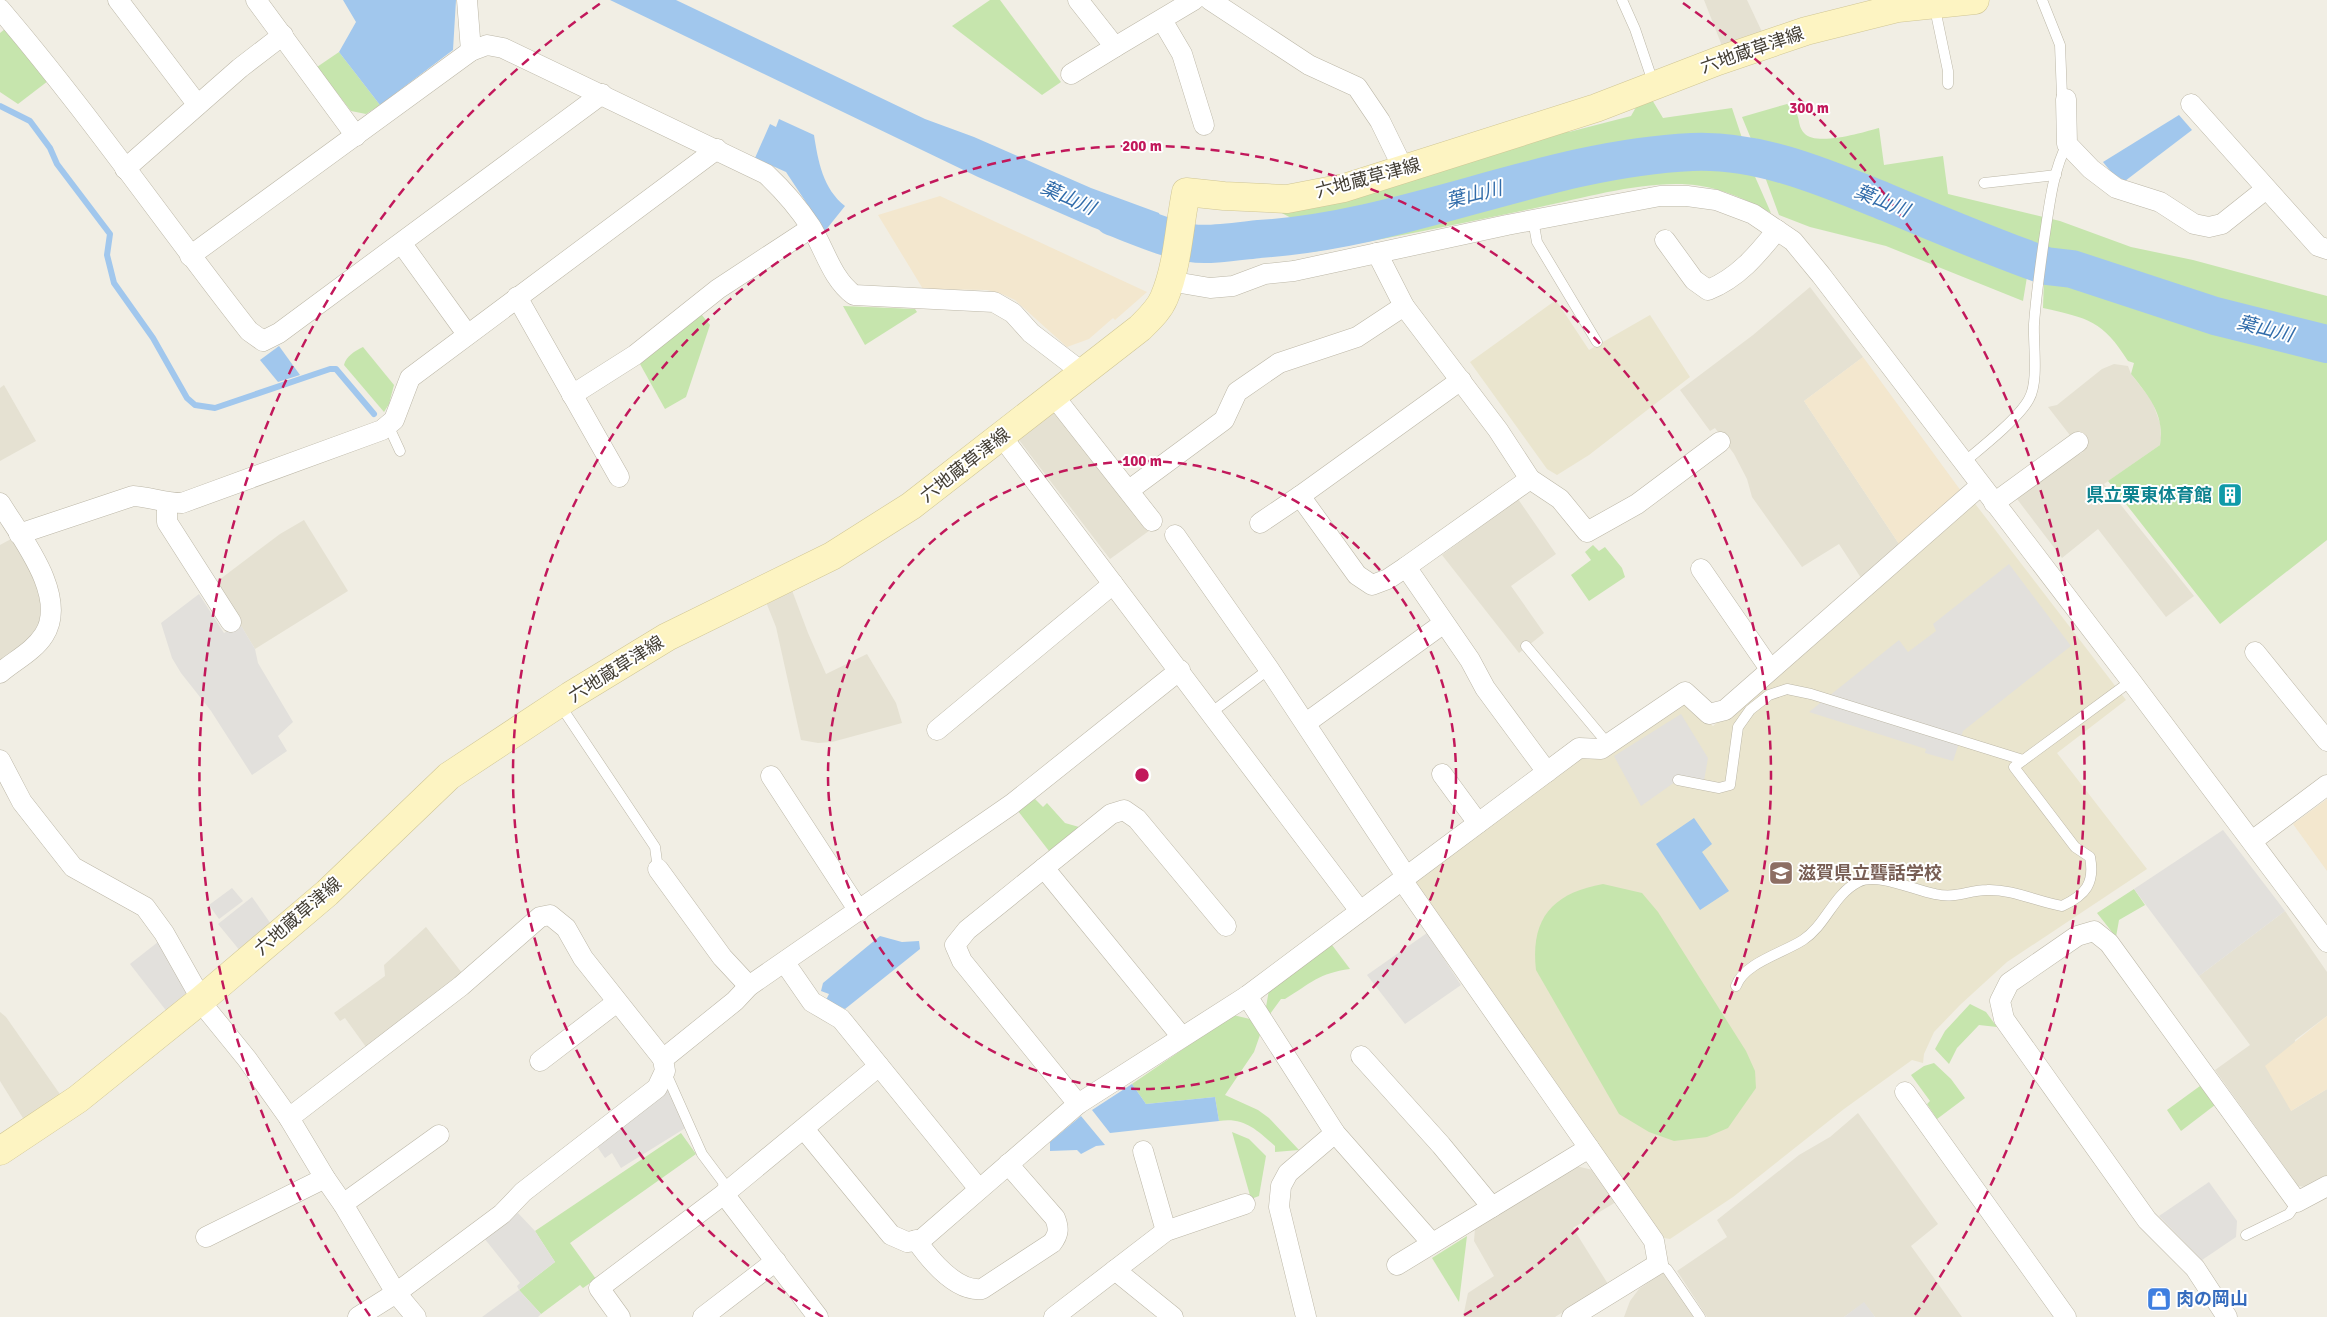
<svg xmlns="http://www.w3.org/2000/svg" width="2327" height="1317" font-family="Signika,'Noto Sans JP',sans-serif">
<rect width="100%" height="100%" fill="#f1eee4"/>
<g fill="#e5e1d2">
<polygon points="1704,0 1747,0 1764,36 1724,51"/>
<polygon points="1810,287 1863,357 1804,401 1899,544 1861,578 1839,544 1802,567 1752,497 1747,479 1734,454 1715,428 1710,431 1680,390 1753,335"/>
<polygon points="2114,364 2128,366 2131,374 2152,401 2160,423 2161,438 2160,445 2104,484 2194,596 2166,617 2098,529 2062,558 2017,499 2077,450 2080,454 2083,452 2048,407 2057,405 2102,369"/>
<polygon points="4,385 36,441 0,461 0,388"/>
<polygon points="1054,412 1153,528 1110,559 1019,440"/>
<polygon points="1518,499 1556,554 1511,586 1544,633 1519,653 1442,555"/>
<polygon points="304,520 348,591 255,649 215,583 280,534"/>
<polygon points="11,539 35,580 40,593 40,621 29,640 0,662 0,545"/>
<polygon points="790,585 808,633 826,674 867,654 896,703 902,723 832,742 818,743 801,740 776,627 764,597"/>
<polygon points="2285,911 2327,972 2327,1016 2295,1040 2291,1111 2327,1089 2327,1177 2306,1187 2298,1186 2215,1070 2250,1045 2199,976"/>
<polygon points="426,927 462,973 366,1047 345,1018 340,1021 334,1013 385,976 384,965"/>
<polygon points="0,1012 6,1017 64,1100 26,1123 0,1081"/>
<polygon points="1858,1113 1938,1224 1911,1246 1962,1317 1875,1317 1864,1303 1844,1317 1707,1317 1677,1271 1727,1237 1717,1220 1799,1155 1830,1137"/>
<polygon points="1576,1166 1593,1170 1616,1202 1573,1228 1608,1284 1555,1317 1463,1317 1468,1293 1494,1276 1474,1241 1475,1228"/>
<polygon points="1665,1271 1696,1317 1624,1317 1630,1301 1639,1289"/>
</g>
<g fill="#f3e7ce">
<polygon points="940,196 1147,292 1115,320 1113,318 1089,339 1067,347 1015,300 1002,294 987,290 923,289 878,215"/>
<polygon points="1863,357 1961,491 1899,544 1804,401"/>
<polygon points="2327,799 2327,871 2293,824"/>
<polygon points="2327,1016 2327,1089 2291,1111 2265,1066"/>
</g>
<g fill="#eae5ce">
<polygon points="1556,300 1589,350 1650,315 1690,377 1589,455 1557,475 1547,469 1470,362"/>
<polygon points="1973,501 2126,700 2057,753 2147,869 2007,962 1960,1005 1934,1032 1924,1054 1923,1063 1912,1060 1844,1109 1733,1197 1670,1239 1664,1238 1414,883 1573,760 1677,705 1687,704 1713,726"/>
</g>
<g fill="#c6e5ad">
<polygon points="990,0 1000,0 1061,82 1042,95 952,26"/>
<polygon points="5,29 48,81 18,104 0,92 0,33"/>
<polygon points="339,52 380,105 366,114 351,111 317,67"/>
<polygon points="1651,98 1663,118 1732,108 1744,144 1622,144 1452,183 1398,200 1315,222 1295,220 1274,209 1556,132 1569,132 1631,116 1639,102"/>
<path d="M1787,104C1804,116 1795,122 1804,133C1816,147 1864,132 1879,128L1884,165L1943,156L1948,194L2060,221L2131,247L2193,260L2327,296V329L2170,286L2137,279L2048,253L2031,243L2015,242L1913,203L1843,171L1793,153L1754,146L1742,117Z"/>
<path d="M1678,159L1749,163L1771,213C1749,201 1726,190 1701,186C1652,178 1589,197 1540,207C1464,223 1389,238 1313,252L1310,243L1632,167Z"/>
<polygon points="1761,166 1838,191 1907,223 2018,265 2021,269 2028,271 2023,301 1886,246 1810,227 1779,215"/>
<path d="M2060,276L2122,296L2162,313L2300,351L2327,356V540L2220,624L2108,481L2160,445C2165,415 2149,396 2131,374L2134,363L2128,361C2103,321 2088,318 2043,308L2044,278Z"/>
<polygon points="843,306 915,309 917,312 865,345"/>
<polygon points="701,314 710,325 686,397 665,409 640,364"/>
<path d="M363,347L394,385L389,404L384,412L344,365C346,356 355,351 363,347Z"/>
<polygon points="1593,545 1599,551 1605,547 1622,568 1625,577 1589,601 1571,575 1591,560 1585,552"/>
<polygon points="1035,799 1043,807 1047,803 1065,823 1079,827 1049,851 1018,811"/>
<path d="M1603,884L1642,893L1658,912L1746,1051L1755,1071L1756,1088L1728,1128L1707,1137L1674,1141L1649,1132L1619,1114L1536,970C1530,918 1553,893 1603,884Z"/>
<polygon points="2134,889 2145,905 2119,920 2116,937 2097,913"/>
<path d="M1332,945L1350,969C1319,973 1311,983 1285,999H1281L1270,1014L1266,1007L1269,990Z"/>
<polygon points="1970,1004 1986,1012 1997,1027 1979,1025 1957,1048 1949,1064 1935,1049 1945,1031"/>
<path d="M1233,1015L1250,1019L1260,1035L1254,1052L1225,1095L1258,1110L1269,1118L1299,1150L1275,1152V1146C1257,1130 1244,1117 1219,1121L1215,1097L1146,1104L1132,1084Z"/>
<polygon points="1934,1063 1951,1079 1965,1098 1937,1119 1927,1104 1930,1101 1911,1075 1924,1066"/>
<polygon points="2200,1086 2215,1105 2181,1131 2167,1110"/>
<polygon points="1232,1132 1249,1139 1266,1156 1259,1196 1251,1199"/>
<polygon points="681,1133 696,1154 570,1243 596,1279 583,1288 580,1285 541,1314 519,1290 555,1262 535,1231"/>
<polygon points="1467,1236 1459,1302 1432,1258"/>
</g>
<g fill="#e2e0dc">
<polygon points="2009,564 2071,646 1963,731 1953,761 1925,753 1926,749 1809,712 1899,640 1908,652 1936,631 1933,624"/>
<polygon points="199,594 224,633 240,624 255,649 258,663 293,722 278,736 287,751 252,775 211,711 181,673 172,658 161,623"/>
<polygon points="1681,714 1708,758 1704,781 1682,777 1641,806 1614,756"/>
<polygon points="2223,830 2285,911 2199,976 2134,889"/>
<polygon points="232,888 243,901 219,919 209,905"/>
<polygon points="252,897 273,927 241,952 218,924"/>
<polygon points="1427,933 1461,985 1405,1024 1367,975"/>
<polygon points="158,942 189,995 168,1013 130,964"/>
<polygon points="668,1086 687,1127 621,1168 612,1153 605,1158 596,1145"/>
<polygon points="2209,1182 2237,1221 2236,1237 2202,1260 2159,1216"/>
<polygon points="518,1213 535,1231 555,1262 519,1290 541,1314 538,1317 482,1317 519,1290 517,1286 520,1283 484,1238"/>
<polygon points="1864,1302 1875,1317 1844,1317"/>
</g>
<g fill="#a1c7ed">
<polygon points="343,0 456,0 453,50 380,105 339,52 356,22"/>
<polygon points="610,0 676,0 925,119 974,137 1091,188 1159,213 1163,229 1160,249 1139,245 1092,227 978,177"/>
<polygon points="2179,115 2192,130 2125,181 2112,173 2103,162"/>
<path d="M779,119L814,135C818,161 823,189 845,206L825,231L786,172L755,158L770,124L776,127Z"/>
<polygon points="279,346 300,375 278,382 260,360"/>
<polygon points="1694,818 1712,844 1702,852 1729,891 1700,910 1656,844"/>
<polygon points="880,936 902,942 919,941 920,949 845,1009 826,1000 829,994 821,991 823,983"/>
<polygon points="1132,1084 1146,1104 1215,1097 1219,1121 1110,1133 1092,1110"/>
<polygon points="1081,1116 1105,1145 1096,1146 1081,1154 1077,1150 1050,1151 1050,1142"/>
</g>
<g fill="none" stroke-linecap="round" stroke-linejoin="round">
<polyline stroke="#a1c7ed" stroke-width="6" points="0,106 30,121 50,148 57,164 110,234 107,255 114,283 153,338 187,398 195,405 215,408 330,369 336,369 374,414"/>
<path stroke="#a1c7ed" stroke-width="38" d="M1113,217C1135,225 1169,240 1191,243C1208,246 1240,241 1259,239C1407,230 1543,159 1692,152C1760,149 1826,178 1888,203C1940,225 1993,247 2046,266L2072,269L2215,316L2327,344"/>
<defs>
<g id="lane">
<polyline points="1622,0 1635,29 1654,85"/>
<polyline points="2042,0 2060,45 2062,96 2066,99"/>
<polyline points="1934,4 1948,71 1948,84"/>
<polyline points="1984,183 2056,175"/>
<polyline points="1533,220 1537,242 1597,342"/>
<polyline points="388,425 400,451"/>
<path d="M1963,463C1981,448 2019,418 2029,399C2039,382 2033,344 2034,324C2036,296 2040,268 2044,240C2049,209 2052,173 2067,144"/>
<polyline points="1526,646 1608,744"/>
<polyline points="560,705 655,847 658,869"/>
<polyline points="1212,712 1269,669"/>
<polyline points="1678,780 1719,788 1730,785 1738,727 1750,710 1769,695 1787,689 1811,694 2023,760"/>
<path d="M1736,986C1744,963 1783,953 1803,940C1826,925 1833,895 1858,882C1878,872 1913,890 1935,894C1956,899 1968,890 1987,890C2012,889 2038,902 2062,906C2086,895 2095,883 2090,857L2075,847L2014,767L2131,681"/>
<polyline points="665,1071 702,1154 723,1182 724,1194"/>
<polyline points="2246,1235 2289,1214 2297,1202"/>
<polyline points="1658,1264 1667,1269 1700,1317"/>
</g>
<g id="street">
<polyline points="118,0 197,104"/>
<polyline points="256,0 356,136"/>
<polyline points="467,0 471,51"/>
<polyline points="1078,0 1115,47 1194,0"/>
<polyline points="1210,0 1309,65 1357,87 1380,121 1403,168"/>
<path d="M0,9C88,112 165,224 249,331L263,341L279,333L602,94"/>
<polyline points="1162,20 1182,54 1204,125"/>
<polyline points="1071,74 1115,47"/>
<polyline points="2066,99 2067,144 2091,169 2116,188 2160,202 2194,224 2209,227 2222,224 2266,189"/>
<polyline points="2191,104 2318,246 2327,249"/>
<polyline points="125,169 240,68 283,35"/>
<path d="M1665,240L1694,280L1708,290C1738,278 1757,255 1777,230"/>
<polyline points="402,244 467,334"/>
<polyline points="1377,253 1404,306 1498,430 1530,479 1560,499 1587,532 1637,504 1720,442"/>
<path d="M190,256L471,51L487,45L503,48L766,174C783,190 798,207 811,227C825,250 832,279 854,295L994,302L1013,313L1031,333L1082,372"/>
<polyline points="1169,281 1210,288 1233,286 1265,274 1294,271 1507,225 1660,196 1687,196 1716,200 1753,214 1793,241 1821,275 2131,681 2327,942"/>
<polyline points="517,297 619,477"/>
<polyline points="1461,380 1300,496 1357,575 1372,585 1388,579 1406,567 1530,479"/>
<polyline points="572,395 635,355 718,289 811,228"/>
<polyline points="1053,395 1152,521"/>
<polyline points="1002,437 1360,911"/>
<polyline points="1136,485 1224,420 1237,392 1279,363 1357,337 1404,306"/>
<path d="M0,503C20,536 69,596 44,635C34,651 14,661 0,673"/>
<polyline points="167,503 167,522 231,622"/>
<polyline points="1994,503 2078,442"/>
<polyline points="1260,523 1300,496"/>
<path d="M19,534L133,496C150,497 165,503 182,503L382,430L394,420L410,378L717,149"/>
<polyline points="1175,535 1269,669 1406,876"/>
<polyline points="1406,567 1470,660 1485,688 1547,772"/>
<polyline points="1701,569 1770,669"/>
<polyline points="2255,652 2327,741"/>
<polyline points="1306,723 1444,623"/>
<polyline points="937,730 1113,584"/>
<polyline points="0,760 22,802 73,867 145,907 164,933 208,1011 247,1059 289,1118 325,1178 343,1204 396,1293 416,1317"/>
<polyline points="1442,774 1478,823"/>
<polyline points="771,776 859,911"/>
<polyline points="2252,841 2327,785"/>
<polyline points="1044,868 1182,1037"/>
<polyline points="658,869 722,957 749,986"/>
<polyline points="785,963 812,1002 841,1019 979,1189"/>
<polyline points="1247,996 1335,1133 1431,1242"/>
<polyline points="1361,1056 1441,1145 1492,1207"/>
<polyline points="540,1061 617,1002"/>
<polyline points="1905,1092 2066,1317"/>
<polyline points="1078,1104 962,961 955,945 967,930 1111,814 1124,810 1137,819 1226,926"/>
<polyline points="289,1118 461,986 540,917 550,915 566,928 583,958 663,1059"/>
<polyline points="804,1129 891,1235 907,1242 921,1240 1078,1104 1247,996 1402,880"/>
<polyline points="1143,1151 1166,1231"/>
<polyline points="724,1194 818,1317"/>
<polyline points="343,1204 439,1135"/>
<polyline points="206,1237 325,1178"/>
<path d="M916,1240C930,1260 956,1292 982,1289L1052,1243C1059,1234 1059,1228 1055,1218L1008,1164"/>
<polyline points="1397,1265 1589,1148"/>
<polyline points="1115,1270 1173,1317"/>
<polyline points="358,1317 396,1293 502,1214 523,1192 657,1088 665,1071 663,1059 735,1001 749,986 1012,804 1180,670"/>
<polyline points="620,1317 599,1288 724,1194 879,1066"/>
<polyline points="703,1317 776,1261"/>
<polyline points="1054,1317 1166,1231 1245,1204"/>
<polyline points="1306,1317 1279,1207 1281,1186 1288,1173 1335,1133"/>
<polyline points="1572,1317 1658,1264 1654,1241 1402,880 1579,748 1601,749 1685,692 1709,714 1725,710 1980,486"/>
<polyline points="2227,1317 2195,1268 2147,1220 2004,1019 2000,1001 2009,983 2077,936 2094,931 2109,943 2297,1202 2327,1186"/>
</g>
<path id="secondary" d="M0,1151L78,1099L201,1000L327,893L449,776L570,696L667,637L832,556L911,506L1140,328C1149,319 1159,310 1164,298C1178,265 1179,227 1186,192L1224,196L1287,199L1344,188L1596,108L1718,61L1806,31L1898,8L1975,0"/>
</defs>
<use href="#lane" stroke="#bcb7a7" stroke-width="11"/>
<use href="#street" stroke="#bcb7a7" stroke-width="21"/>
<use href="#secondary" stroke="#d0c695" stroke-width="29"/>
<use href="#lane" stroke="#fff" stroke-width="10"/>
<use href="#street" stroke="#fff" stroke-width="20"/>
<use href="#secondary" stroke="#fdf4c2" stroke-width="28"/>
</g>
<g fill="none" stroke="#c2185b" stroke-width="2.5" stroke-dasharray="9 6">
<circle cx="1142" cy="775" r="314"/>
<path d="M823 1317A629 629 0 1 1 1461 1317"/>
<path d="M370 1316A943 943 0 0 1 601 3M1683 3A943 943 0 0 1 1914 1316"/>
</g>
<defs>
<symbol id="building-square" viewBox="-11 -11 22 22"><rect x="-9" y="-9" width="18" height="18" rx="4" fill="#0f9aa8" stroke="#fff"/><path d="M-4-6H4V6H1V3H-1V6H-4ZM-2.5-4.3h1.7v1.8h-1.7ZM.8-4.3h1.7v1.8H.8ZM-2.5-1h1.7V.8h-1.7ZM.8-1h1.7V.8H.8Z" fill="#fff"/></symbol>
<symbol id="school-square" viewBox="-11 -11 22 22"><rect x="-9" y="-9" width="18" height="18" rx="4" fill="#8d6e63" stroke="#fff"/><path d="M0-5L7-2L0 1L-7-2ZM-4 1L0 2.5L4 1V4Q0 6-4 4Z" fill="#fff"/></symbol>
<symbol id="shop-square" viewBox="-11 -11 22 22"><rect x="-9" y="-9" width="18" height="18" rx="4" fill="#3f7fe0" stroke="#fff"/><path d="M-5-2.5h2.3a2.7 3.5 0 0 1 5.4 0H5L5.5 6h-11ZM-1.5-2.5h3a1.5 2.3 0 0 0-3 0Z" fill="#fff"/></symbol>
</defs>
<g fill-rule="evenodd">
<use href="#building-square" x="2216" y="481" width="28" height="28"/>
<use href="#school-square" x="1767" y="859" width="28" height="28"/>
<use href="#shop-square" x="2145" y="1285" width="28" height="28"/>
</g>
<g text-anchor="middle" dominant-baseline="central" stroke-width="4" stroke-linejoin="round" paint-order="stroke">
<g font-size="18" fill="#433e34" stroke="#fff">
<text transform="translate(1752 50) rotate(-19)">六地蔵草津線</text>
<text transform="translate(1368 178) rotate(-15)">六地蔵草津線</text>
<text transform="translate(965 465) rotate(-38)">六地蔵草津線</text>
<text transform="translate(616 669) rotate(-32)">六地蔵草津線</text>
<text transform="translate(298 916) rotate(-41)">六地蔵草津線</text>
</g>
<g font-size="18" font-weight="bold" fill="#0d838f" stroke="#fff" text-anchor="end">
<text x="2212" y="495">県立栗東体育館</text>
</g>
<g font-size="18" font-weight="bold" fill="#785e54" stroke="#fff" text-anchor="start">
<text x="1798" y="873">滋賀県立聾話学校</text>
</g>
<g font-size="18" font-weight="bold" fill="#366cbe" stroke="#fff" text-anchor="start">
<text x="2176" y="1299">肉の岡山</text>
</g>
<g font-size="19" font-style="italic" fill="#316caa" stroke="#fff">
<text transform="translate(1474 195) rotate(-14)">葉山川</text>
<text transform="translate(1068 198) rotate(24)">葉山川</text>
<text transform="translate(1882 201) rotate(22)">葉山川</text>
<text transform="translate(2265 329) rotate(14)">葉山川</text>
</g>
</g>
<circle cx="1142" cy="775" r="8" fill="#c2185b" stroke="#fff" stroke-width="2.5"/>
<g font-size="15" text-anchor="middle" font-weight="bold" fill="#c2185b" stroke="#fff" stroke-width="4" stroke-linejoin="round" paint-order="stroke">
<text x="1809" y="113">300 m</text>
<text x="1142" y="151">200 m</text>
<text x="1142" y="466">100 m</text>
</g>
</svg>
